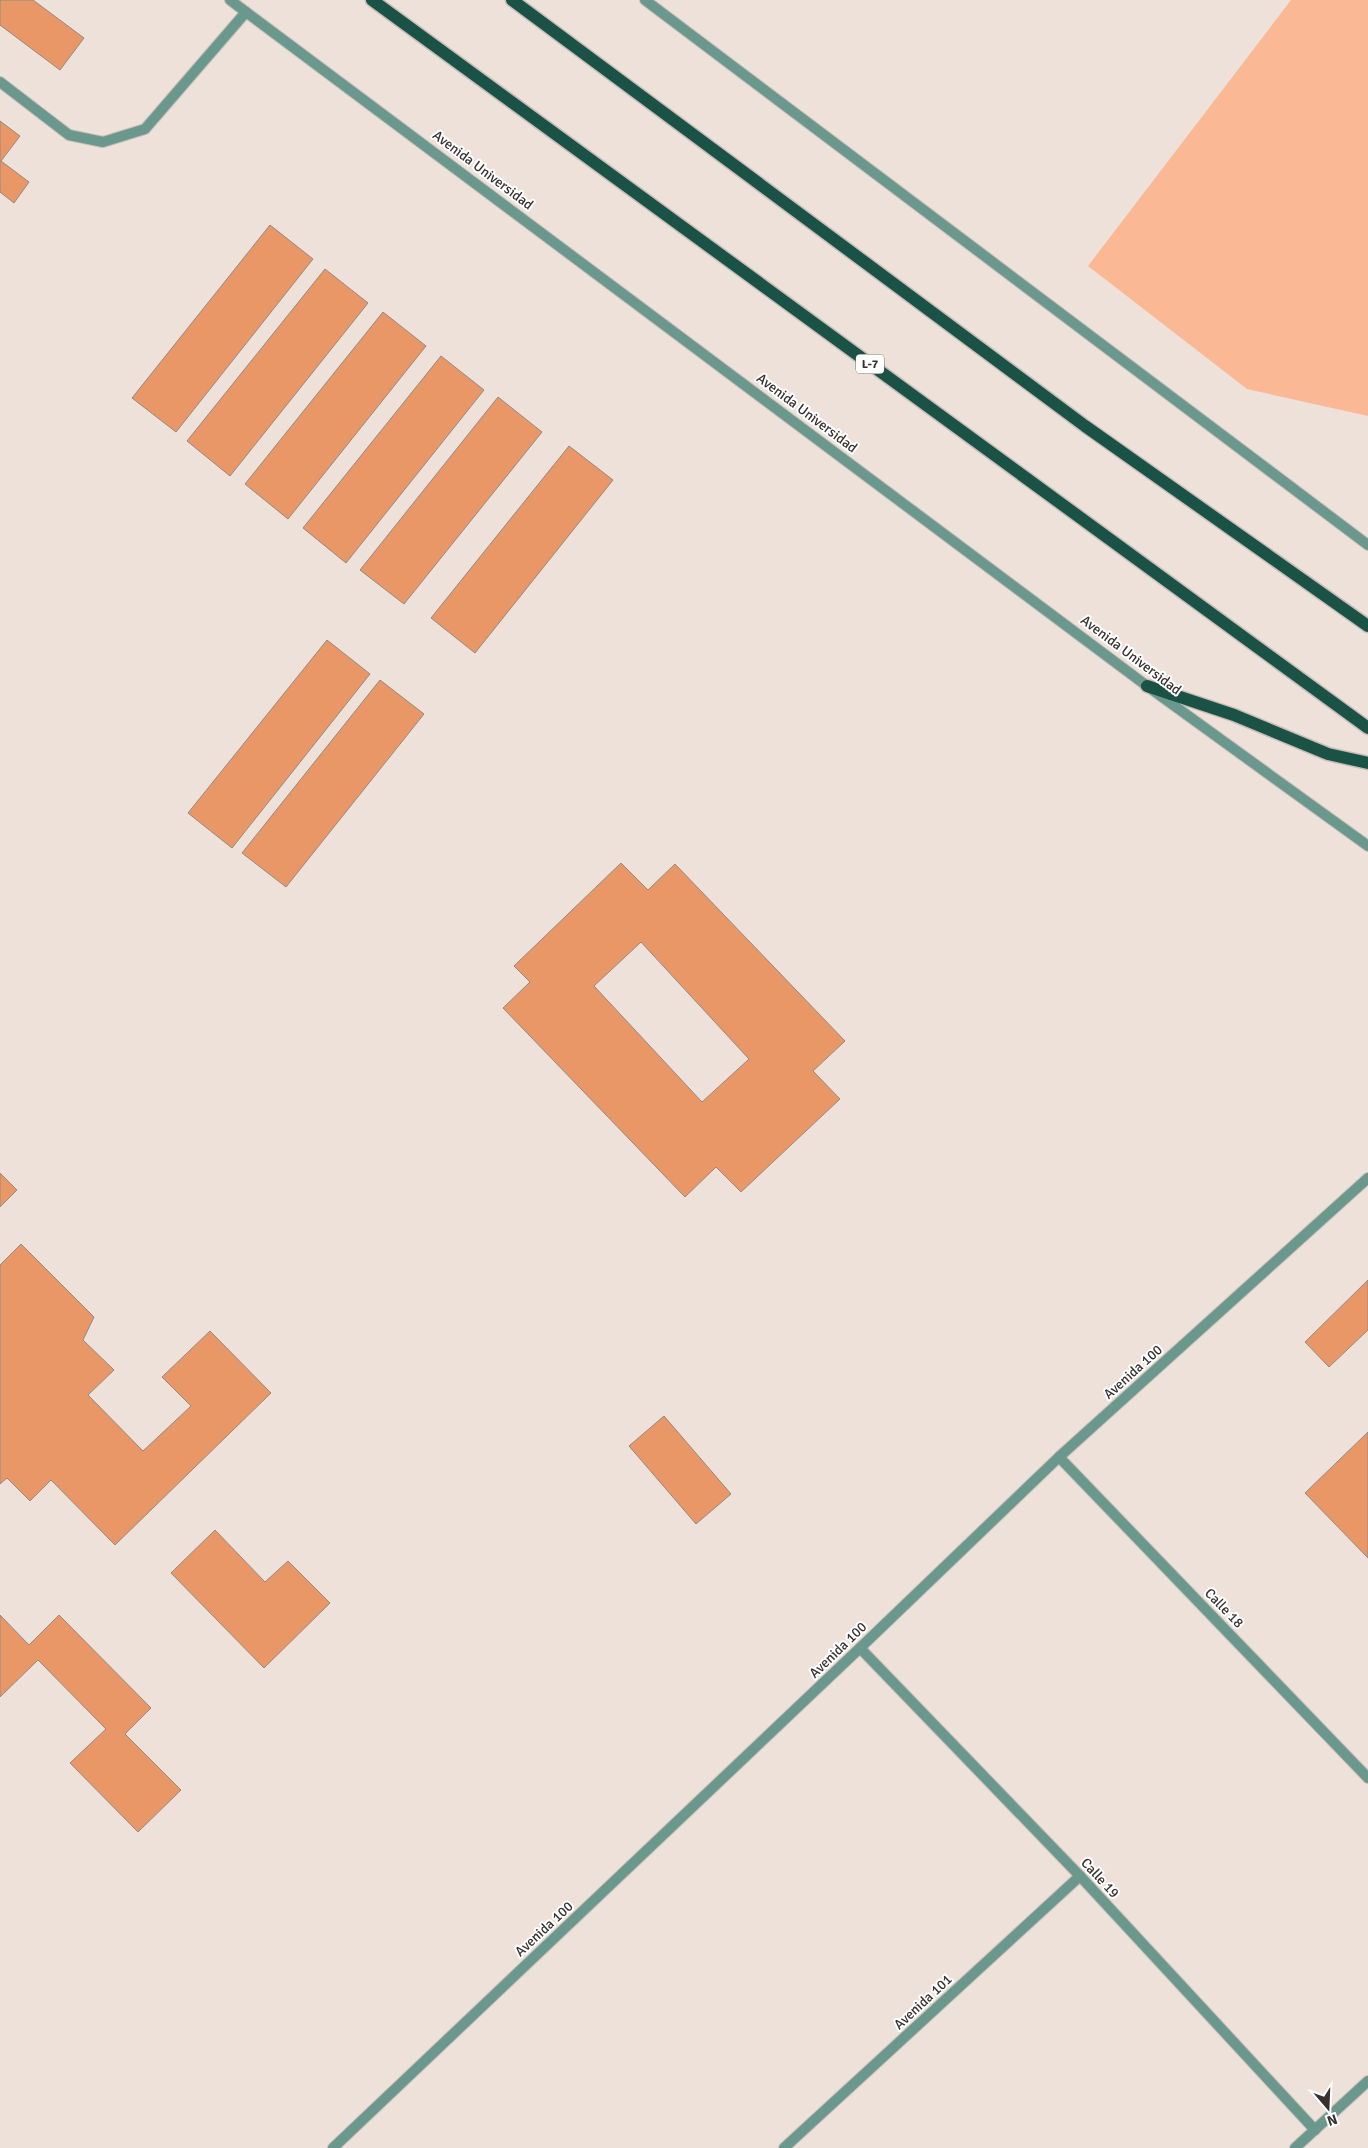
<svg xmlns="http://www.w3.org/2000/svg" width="1368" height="2148" font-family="Signika,sans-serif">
<rect width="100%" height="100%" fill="#ede1da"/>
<polygon fill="#fab994" points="1291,0 1368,0 1368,416 1247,389 1088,266"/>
<g fill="#e99766" stroke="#948983" fill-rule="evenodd">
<polygon points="0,0 33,0 84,38 60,70 0,25"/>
<polygon points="0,121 20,136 1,161 29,182 14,203 0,192"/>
<polygon points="270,225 313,259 176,432 132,398"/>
<polygon points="325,269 368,303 230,476 187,441"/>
<polygon points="383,312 426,346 288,519 245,484"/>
<polygon points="441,356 484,390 346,563 303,528"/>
<polygon points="498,397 542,432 404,604 360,570"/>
<polygon points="569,446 613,480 475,653 431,618"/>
<polygon points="327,640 370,674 232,848 188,813"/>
<polygon points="380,680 424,714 286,887 242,853"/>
<path d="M621,863L648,890L675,864L845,1041L813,1071L840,1099L741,1192L716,1167L685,1197L503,1008L530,982L514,966ZM641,942L749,1059L702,1102L594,986Z"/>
<polygon points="0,1173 17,1190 0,1207"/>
<polygon points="21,1244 94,1317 83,1340 114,1370 88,1395 143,1451 191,1406 162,1377 210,1331 271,1393 115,1545 51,1480 30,1501 7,1478 0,1484 0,1265"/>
<polygon points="1368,1280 1368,1330 1329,1367 1305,1342"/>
<polygon points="664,1416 731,1494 696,1524 629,1446"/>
<polygon points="1368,1432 1368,1558 1305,1493"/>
<polygon points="215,1530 265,1582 288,1561 330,1603 264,1668 171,1573"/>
<polygon points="0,1615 29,1645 59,1615 151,1708 125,1734 181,1790 138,1832 70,1763 106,1729 38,1660 0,1697"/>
</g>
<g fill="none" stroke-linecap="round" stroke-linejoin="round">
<defs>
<polyline id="lane" points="0,82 69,135 103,142 145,129 246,12"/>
<g id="street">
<polyline points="230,0 1147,686 1368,846"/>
<polyline points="645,0 1368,545"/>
<polyline points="1059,1457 1368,1778"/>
<polyline points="860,1648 1080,1876 1315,2130"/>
<polyline points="333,2148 860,1648 1059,1457 1368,1178"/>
<polyline points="784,2148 1080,1876"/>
<polyline points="1295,2148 1368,2081"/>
</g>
<g id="primary">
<polyline points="372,0 1368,728"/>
<polyline points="512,0 1085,426 1368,626"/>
<polyline points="1147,686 1234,715 1328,754 1368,763"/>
</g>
</defs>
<use href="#lane" stroke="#c8beb8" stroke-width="12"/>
<use href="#street" stroke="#c8beb8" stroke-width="12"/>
<use href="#primary" stroke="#c8beb8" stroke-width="15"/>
<use href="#lane" stroke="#6a988c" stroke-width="10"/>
<use href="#street" stroke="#6a988c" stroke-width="10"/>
<use href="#primary" stroke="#1b5246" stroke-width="12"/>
</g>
<g text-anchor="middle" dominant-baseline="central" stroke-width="4" stroke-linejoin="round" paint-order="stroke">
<rect fill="#fff" stroke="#726f6d" stroke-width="1" x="856" y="354.5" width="28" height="19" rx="4"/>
<g font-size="12" font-weight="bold" fill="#36312f">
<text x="870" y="364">L-7</text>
</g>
<g font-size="14" fill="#36312f" stroke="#fff">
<text transform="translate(483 170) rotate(37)">Avenida Universidad</text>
<text transform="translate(807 413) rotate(37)">Avenida Universidad</text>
<text transform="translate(1131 655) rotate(37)">Avenida Universidad</text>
<text transform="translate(1133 1372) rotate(-42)">Avenida 100</text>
<text transform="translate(1224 1608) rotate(46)">Calle 18</text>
<text transform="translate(838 1650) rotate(-44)">Avenida 100</text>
<text transform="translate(1100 1878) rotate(47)">Calle 19</text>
<text transform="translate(544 1929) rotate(-43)">Avenida 100</text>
<text transform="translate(923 2002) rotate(-43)">Avenida 101</text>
</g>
</g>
<g transform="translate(1328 2108) rotate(161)" stroke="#ffffff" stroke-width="4" paint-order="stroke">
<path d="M0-4L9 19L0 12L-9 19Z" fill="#36312f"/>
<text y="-8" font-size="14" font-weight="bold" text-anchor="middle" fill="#36312f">N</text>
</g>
</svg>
